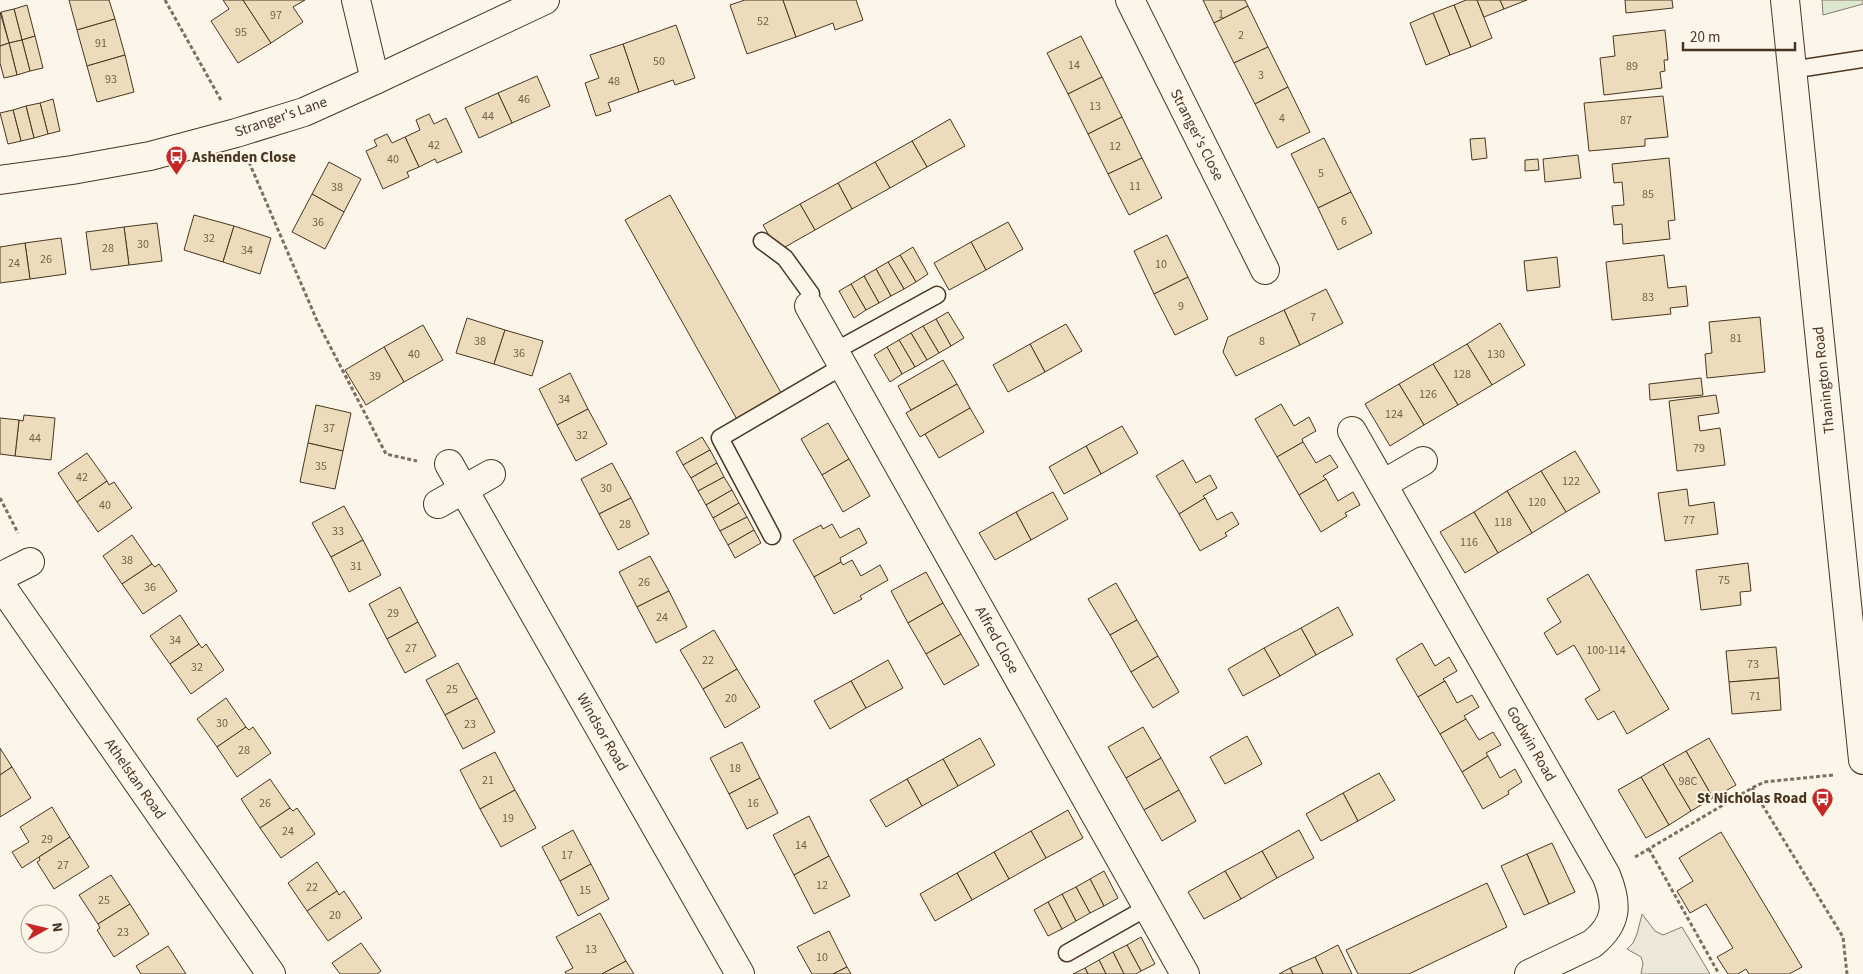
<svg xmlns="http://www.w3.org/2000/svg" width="1863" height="974" font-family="'Source Sans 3',sans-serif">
<rect width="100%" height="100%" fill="#fbf6e9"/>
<polygon fill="#dce7d0" stroke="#887966" points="1822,0 1863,0 1863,4 1823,15"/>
<polygon fill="#ede7d9" stroke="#887966" points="1642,914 1655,931 1663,935 1682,927 1710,974 1641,974 1643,963 1641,957 1627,949 1633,943 1637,934"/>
<g fill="#ecdcbc" stroke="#4a3520">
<polygon points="69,0 109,0 115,19 77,30"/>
<polygon points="223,0 243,0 271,43 238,63 211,21 229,9"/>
<polygon points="243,0 305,0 293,7 303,22 271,43"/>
<polygon points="745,0 783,0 796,37 747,54 730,5"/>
<polygon points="783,0 856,0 863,20 835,30 833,23 796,37"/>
<polygon points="1203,0 1245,0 1248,6 1214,23"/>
<polygon points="1466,0 1477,0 1492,38 1471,47 1454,5"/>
<polygon points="1477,0 1500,0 1504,9 1484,17"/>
<polygon points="1500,0 1527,0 1504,9"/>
<polygon points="1625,0 1672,0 1673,8 1626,13"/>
<polygon points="27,5 35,36 22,40 14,9"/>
<polygon points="1454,5 1471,47 1450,55 1433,13"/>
<polygon points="1248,6 1268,47 1234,63 1214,23"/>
<polygon points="14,9 22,40 9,43 1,12"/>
<polygon points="0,12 9,43 0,46"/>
<polygon points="1433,13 1450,55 1426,65 1410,23"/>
<polygon points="115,19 125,55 87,66 77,30"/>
<polygon points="676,25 695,78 675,85 673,80 639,92 623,44"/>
<polygon points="1665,30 1668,60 1664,60 1665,71 1660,72 1662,88 1604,95 1600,58 1615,56 1613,36"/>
<polygon points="35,36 43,68 30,71 22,40"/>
<polygon points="1081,36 1102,77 1068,94 1047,53"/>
<polygon points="22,40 30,71 17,75 9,43"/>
<polygon points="9,43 17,75 4,78 0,63 0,46"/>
<polygon points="623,44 639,92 608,103 611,111 596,116 585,83 599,78 590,55"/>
<polygon points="1268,47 1288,87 1255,104 1234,63"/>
<polygon points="125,55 134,92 97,102 87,66"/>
<polygon points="537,76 550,106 512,123 498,93"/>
<polygon points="1102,77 1122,117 1088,134 1068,94"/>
<polygon points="1288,87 1310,132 1277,148 1255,104"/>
<polygon points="498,93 512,123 479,138 465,108"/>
<polygon points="1663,96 1668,137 1645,139 1645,146 1589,151 1584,103"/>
<polygon points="53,99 60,131 48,134 40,103"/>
<polygon points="40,103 48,134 34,138 26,106"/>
<polygon points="26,106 34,138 21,141 13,110"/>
<polygon points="13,110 21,141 8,144 0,113"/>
<polygon points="429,114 434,124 446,118 462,152 437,163 435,159 419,167 405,137 420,130 416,120"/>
<polygon points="1122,117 1142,158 1108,174 1088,134"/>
<polygon points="950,119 965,146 927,167 912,141"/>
<polygon points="387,134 392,143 405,137 419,167 407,172 409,177 383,189 366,151 377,146 374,140"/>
<polygon points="1324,138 1351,192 1318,208 1291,154"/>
<polygon points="1485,138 1487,158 1472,160 1470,139"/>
<polygon points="912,141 927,167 890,188 875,162"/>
<polygon points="1578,155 1581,178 1545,182 1543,159"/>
<polygon points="1142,158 1162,198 1129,215 1108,174"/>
<polygon points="1669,158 1675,220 1668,221 1670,239 1623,244 1622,224 1614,225 1612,206 1624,205 1622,182 1614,183 1612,164"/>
<polygon points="1538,159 1539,170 1525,171 1525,160"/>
<polygon points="329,162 361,179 344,212 312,194"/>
<polygon points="875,162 890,188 852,209 838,183"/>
<polygon points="838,183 852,209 815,230 800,204"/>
<polygon points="1351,192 1372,233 1338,250 1318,208"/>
<polygon points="312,194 344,212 325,249 292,232"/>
<polygon points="670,195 784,398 739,423 625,220"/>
<polygon points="800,204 815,230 778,251 763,225"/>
<polygon points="194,215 234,226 223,262 184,250"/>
<polygon points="1008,222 1023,249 986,270 971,242"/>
<polygon points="157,223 162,261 129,265 124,227"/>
<polygon points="234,226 271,238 260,274 223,262"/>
<polygon points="124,227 129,265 91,270 86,232"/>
<polygon points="1167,235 1188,277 1154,294 1134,251"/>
<polygon points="61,238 66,274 30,279 25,243"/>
<polygon points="971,242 986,270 949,290 934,263"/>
<polygon points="25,243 30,279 0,283 0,247"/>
<polygon points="913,247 928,274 916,282 900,255"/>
<polygon points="900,255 916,282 904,289 888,262"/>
<polygon points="1664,255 1668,288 1686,286 1688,306 1670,308 1671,314 1612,320 1606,262"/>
<polygon points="1557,257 1560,287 1527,291 1524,261"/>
<polygon points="888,262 904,289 891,296 876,269"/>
<polygon points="876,269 891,296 879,303 864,276"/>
<polygon points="864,276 879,303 866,310 851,284"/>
<polygon points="1188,277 1208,319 1175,335 1154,294"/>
<polygon points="851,284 866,310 854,318 839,291"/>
<polygon points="1326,289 1343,323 1300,345 1284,310"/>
<polygon points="1284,310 1300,345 1236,376 1223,352 1228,337"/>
<polygon points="948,312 964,338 951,346 936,319"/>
<polygon points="1760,317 1765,372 1707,378 1705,354 1712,353 1709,322"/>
<polygon points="467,318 505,330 494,364 456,353"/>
<polygon points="936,319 951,346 939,353 923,326"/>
<polygon points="1500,323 1525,365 1492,385 1467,344"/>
<polygon points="1066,324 1082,351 1045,372 1030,344"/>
<polygon points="423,325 443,360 404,382 384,347"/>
<polygon points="923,326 939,353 927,360 911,333"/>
<polygon points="505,330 543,341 532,376 494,364"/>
<polygon points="911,333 927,360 915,367 899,340"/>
<polygon points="899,340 915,367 902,374 887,347"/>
<polygon points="1030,344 1045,372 1008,392 993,365"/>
<polygon points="1467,344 1492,385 1458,405 1433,364"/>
<polygon points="384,347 404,382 366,405 345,370"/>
<polygon points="887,347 902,374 890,382 874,355"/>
<polygon points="943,360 957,384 911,410 898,386"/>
<polygon points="1433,364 1458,405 1424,425 1399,384"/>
<polygon points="570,373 588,409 557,425 539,389"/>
<polygon points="1701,378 1703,395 1650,400 1649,384"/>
<polygon points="957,384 970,408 920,437 906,413"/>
<polygon points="1399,384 1424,425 1390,446 1365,404"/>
<polygon points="1716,395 1719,413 1698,416 1700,431 1720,428 1725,465 1677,471 1669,401"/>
<polygon points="1281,404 1294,426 1309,417 1316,431 1302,439 1303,442 1277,457 1255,419"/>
<polygon points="316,405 351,413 343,451 308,443"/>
<polygon points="970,408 984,432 939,458 925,434"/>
<polygon points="588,409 607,444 576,461 557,425"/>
<polygon points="24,415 55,418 51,460 15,456 19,420 23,421"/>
<polygon points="0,418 19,420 15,456 0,454"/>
<polygon points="828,423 849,459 822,475 801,439"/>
<polygon points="1122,426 1138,453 1101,474 1086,446"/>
<polygon points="702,437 710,450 683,465 676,452"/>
<polygon points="1303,442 1316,463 1330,455 1338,467 1323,476 1326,479 1299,495 1277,457"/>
<polygon points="308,443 343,451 335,489 300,482"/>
<polygon points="1086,446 1101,474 1064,494 1049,467"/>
<polygon points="710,450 717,463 691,478 683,465"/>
<polygon points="1575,451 1600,492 1566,512 1541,471"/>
<polygon points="87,453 107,481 77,502 58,473"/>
<polygon points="849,459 870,496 843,512 822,475"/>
<polygon points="1183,460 1196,483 1210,475 1217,488 1203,496 1205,498 1179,514 1156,476"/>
<polygon points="612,463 631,498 599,514 581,479"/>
<polygon points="717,463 724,477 698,491 691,478"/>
<polygon points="1541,471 1566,512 1532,533 1507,491"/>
<polygon points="724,477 732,490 706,505 698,491"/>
<polygon points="1326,479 1338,501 1353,492 1360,505 1345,513 1347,516 1321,532 1299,495"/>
<polygon points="107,481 109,485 114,482 132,508 98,532 77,502"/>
<polygon points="1687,489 1689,506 1714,502 1718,534 1665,541 1658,493"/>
<polygon points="732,490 739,503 713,518 706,505"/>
<polygon points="1507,491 1532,533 1498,553 1474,512"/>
<polygon points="1053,492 1068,519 1031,540 1016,512"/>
<polygon points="631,498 649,534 618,550 599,514"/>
<polygon points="1205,498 1217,520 1232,512 1239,524 1225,533 1227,536 1200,551 1179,514"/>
<polygon points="739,503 747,517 720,531 713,518"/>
<polygon points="344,506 363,540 331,557 312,523"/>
<polygon points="1016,512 1031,540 995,560 979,533"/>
<polygon points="1474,512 1498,553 1465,573 1440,532"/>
<polygon points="747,517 754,530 728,545 720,531"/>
<polygon points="832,524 840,538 859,528 867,543 840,558 841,562 814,577 793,540 821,525 823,529"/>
<polygon points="754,530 761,543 735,558 728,545"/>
<polygon points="132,535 152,564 122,584 103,556"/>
<polygon points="363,540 381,575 349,592 331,557"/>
<polygon points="650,556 669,591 637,607 619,572"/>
<polygon points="852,560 861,576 880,565 888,580 860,596 862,599 834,614 814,577 841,562 843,565"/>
<polygon points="1748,563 1751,591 1740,592 1741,605 1701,610 1696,570"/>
<polygon points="152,564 155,567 159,564 177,591 143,614 122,584"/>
<polygon points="926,572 943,603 908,623 891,591"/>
<polygon points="1588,574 1669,709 1627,734 1614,711 1598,720 1585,699 1600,690 1574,645 1557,655 1544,633 1561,622 1547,599"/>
<polygon points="1116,583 1137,620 1110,635 1088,599"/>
<polygon points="400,587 418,622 387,639 369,604"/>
<polygon points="669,591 687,627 656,643 637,607"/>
<polygon points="943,603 961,634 926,654 908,623"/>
<polygon points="1338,607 1353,635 1316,655 1301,628"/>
<polygon points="180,615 199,644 170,664 150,636"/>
<polygon points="1137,620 1158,656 1131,672 1110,635"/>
<polygon points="418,622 436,656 405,673 387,639"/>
<polygon points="1301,628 1316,655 1280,676 1264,648"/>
<polygon points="714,630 737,669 703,689 680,650"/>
<polygon points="961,634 979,665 944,685 926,654"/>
<polygon points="1422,643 1435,666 1449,657 1457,671 1443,679 1445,681 1418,697 1396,659"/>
<polygon points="199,644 202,648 206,644 224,670 191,694 170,664"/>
<polygon points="1776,647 1779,678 1729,682 1726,651"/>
<polygon points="1264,648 1280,676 1243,696 1228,669"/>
<polygon points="1158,656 1179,692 1153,708 1131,672"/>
<polygon points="888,660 903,688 866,708 851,681"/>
<polygon points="458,663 477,698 445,715 426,680"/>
<polygon points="737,669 760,707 725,728 703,689"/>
<polygon points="1779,678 1781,710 1732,714 1729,682"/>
<polygon points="851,681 866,708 830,729 814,701"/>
<polygon points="1445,681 1457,703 1472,695 1479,707 1464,716 1466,719 1440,734 1418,697"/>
<polygon points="226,698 246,727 217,747 197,719"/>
<polygon points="477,698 495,732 463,749 445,715"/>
<polygon points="1466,719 1479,740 1493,732 1501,745 1486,753 1488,756 1462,772 1440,734"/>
<polygon points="246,727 249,730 253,727 271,753 237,777 217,747"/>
<polygon points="1143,727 1161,758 1126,778 1108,747"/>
<polygon points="1247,736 1262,764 1225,784 1210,757"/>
<polygon points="980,738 995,765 958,786 943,759"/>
<polygon points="1709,738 1736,785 1713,798 1686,751"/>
<polygon points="742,742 760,778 729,794 710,758"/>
<polygon points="0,748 12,767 0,775"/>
<polygon points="1686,751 1713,798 1691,811 1663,764"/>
<polygon points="495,752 515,790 480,809 460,770"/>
<polygon points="1488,756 1500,778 1515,769 1522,782 1508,791 1509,794 1483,809 1462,772"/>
<polygon points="1161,758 1179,790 1144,810 1126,778"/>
<polygon points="943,759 958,786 922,806 907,779"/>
<polygon points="1663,764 1691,811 1669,825 1641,777"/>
<polygon points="12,767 31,798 0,817 0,775"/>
<polygon points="1379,773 1395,800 1358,821 1343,793"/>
<polygon points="1641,777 1669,825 1646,838 1618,790"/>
<polygon points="760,778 778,813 747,829 729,794"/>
<polygon points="270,779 290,808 260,828 241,799"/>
<polygon points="907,779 922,806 886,827 870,800"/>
<polygon points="515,790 536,828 501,847 480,809"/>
<polygon points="1179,790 1196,821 1162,841 1144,810"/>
<polygon points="1343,793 1358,821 1321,841 1306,814"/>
<polygon points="52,807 70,837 22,868 12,852 29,842 20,827"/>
<polygon points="290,808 293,811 297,808 315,834 281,858 260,828"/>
<polygon points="1068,810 1083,838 1046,858 1031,831"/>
<polygon points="809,816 829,856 794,875 773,835"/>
<polygon points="573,830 591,864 560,881 542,847"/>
<polygon points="1299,830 1314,858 1277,878 1262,851"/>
<polygon points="1031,831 1046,858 1009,879 994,852"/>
<polygon points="1721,832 1802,967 1789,974 1749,974 1746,969 1738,974 1728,974 1717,957 1733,948 1706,904 1690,913 1677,891 1693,881 1679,858"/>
<polygon points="70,837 89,867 54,889 37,862 40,860 39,857"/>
<polygon points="1552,843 1575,892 1549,904 1527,854"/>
<polygon points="1262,851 1277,878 1241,899 1225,871"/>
<polygon points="994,852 1009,879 972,900 957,873"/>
<polygon points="1527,854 1549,904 1524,915 1501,866"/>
<polygon points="829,856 850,896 814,914 794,875"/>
<polygon points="317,862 337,891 307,911 288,883"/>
<polygon points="591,864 609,899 578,916 560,881"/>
<polygon points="1104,871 1118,898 1104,906 1090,879"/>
<polygon points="1225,871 1241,899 1204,919 1188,892"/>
<polygon points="957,873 972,900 935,921 920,894"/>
<polygon points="111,875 130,904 98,924 79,895"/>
<polygon points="1090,879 1104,906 1090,913 1076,887"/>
<polygon points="1487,883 1507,927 1409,974 1358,974 1346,950"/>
<polygon points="1076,887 1090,913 1076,921 1062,894"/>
<polygon points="337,891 339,895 344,891 362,918 328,941 307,911"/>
<polygon points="1062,894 1076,921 1062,929 1048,902"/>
<polygon points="1048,902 1062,929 1048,936 1034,910"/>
<polygon points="130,904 149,934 114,957 97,930 100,928 98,924"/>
<polygon points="600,913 626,961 602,974 566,974 565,972 573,968 556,937"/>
<polygon points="829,931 847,967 833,974 812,974 797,947"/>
<polygon points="1141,937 1155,964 1141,971 1127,945"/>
<polygon points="361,943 381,971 377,974 340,974 332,963"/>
<polygon points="1127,945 1141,971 1136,974 1124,974 1113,952"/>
<polygon points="1338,945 1352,974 1323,974 1315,957"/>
<polygon points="168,946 186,974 141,974 136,966"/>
<polygon points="1113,952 1124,974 1106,974 1099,960"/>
<polygon points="1315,957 1323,974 1293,974 1290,968"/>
<polygon points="1099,960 1106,974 1088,974 1085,968"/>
<polygon points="626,961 634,974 602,974"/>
<polygon points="847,967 851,974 833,974"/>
<polygon points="1085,968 1088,974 1073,974"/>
<polygon points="1290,968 1293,974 1279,974"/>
</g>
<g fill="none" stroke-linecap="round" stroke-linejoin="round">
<defs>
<g id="service">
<polyline points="1791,70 1863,59"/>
<polyline points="762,241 785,258 811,294 809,306"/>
<polyline points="835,351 937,295"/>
<polyline points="772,536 720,438 843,366"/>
<polyline points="1067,953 1148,907"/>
</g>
<g id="minor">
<polyline points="356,0 375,80"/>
<polyline points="1130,0 1265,270"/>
<polyline points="0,180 72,170 150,156 236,133 304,112 375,80 545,0"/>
<polyline points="809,306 1185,974"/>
<path d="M1352,431L1606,875C1618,904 1618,923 1592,944L1529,974"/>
<polyline points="449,464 740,974"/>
<polyline points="1383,484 1423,461"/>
<polyline points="438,504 491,474"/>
<polyline points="0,577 30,562"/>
<polyline points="0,584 271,974"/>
</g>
<polyline id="trunk" points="1785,0 1863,760"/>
</defs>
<use href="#service" stroke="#4a3520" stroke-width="19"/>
<use href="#minor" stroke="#4a3520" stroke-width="30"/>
<use href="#trunk" stroke="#4a3520" stroke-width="30"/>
<g stroke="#7f6f5c" stroke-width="3" stroke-dasharray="4 2.5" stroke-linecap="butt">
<polyline points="165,0 222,102"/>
<polyline points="249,162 318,323 386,454 417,461"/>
<polyline points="0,498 18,533"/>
<polyline points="1752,788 1843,937 1847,974"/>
<polyline points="1649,849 1719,974"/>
<polyline points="1635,857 1752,788 1764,782 1833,775"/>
</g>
<use href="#service" stroke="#fbf6e9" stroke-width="16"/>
<use href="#minor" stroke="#fbf6e9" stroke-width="28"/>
<use href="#trunk" stroke="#fbf6e9" stroke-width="28"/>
</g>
<defs>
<symbol id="bus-pin" viewBox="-11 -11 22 30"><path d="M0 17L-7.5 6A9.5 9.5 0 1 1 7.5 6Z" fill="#c62828" stroke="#fbf6e9"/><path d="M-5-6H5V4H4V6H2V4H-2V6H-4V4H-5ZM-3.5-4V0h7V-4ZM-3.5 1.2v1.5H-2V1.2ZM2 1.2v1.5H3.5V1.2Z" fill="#fff"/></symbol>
</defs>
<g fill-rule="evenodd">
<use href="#bus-pin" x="164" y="144" width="25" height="34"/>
<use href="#bus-pin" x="1810" y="786" width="25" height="34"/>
</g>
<g text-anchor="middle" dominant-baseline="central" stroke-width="4" stroke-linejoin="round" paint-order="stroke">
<g font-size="12" fill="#725f47">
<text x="1221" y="14">1</text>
<text x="276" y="15">97</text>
<text x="763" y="21">52</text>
<text x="241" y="32">95</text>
<text x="1241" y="35">2</text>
<text x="101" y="43">91</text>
<text x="659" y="61">50</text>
<text x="1074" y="65">14</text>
<text x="1632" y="66">89</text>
<text x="1261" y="75">3</text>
<text x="111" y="79">93</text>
<text x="614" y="81">48</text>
<text x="524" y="99">46</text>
<text x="1095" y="106">13</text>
<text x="488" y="116">44</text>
<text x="1282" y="118">4</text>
<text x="1626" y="120">87</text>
<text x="434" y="145">42</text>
<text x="1115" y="146">12</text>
<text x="393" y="159">40</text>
<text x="1321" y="173">5</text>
<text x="1135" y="186">11</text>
<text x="337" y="187">38</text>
<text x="1648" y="194">85</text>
<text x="1344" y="221">6</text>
<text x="318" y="222">36</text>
<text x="209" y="238">32</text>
<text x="143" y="244">30</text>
<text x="108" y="248">28</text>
<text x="247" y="250">34</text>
<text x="46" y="259">26</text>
<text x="14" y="263">24</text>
<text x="1161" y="264">10</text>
<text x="1648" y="297">83</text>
<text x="1181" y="306">9</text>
<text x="1313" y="317">7</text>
<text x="1736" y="338">81</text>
<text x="480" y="341">38</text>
<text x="1262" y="341">8</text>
<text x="519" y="353">36</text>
<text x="414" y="354">40</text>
<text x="1496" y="354">130</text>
<text x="1462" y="374">128</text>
<text x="375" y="376">39</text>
<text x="1428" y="394">126</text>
<text x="564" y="399">34</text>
<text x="1394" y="414">124</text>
<text x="329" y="428">37</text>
<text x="582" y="435">32</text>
<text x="35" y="438">44</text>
<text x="1699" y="448">79</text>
<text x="321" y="466">35</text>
<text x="82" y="477">42</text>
<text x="1571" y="481">122</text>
<text x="606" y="488">30</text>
<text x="1537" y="502">120</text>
<text x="105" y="505">40</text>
<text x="1689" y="520">77</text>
<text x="1503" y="522">118</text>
<text x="625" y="524">28</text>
<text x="338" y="531">33</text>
<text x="1469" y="542">116</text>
<text x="127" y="560">38</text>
<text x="356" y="566">31</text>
<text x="1724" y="580">75</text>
<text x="644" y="582">26</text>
<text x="150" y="587">36</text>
<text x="393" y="613">29</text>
<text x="662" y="617">24</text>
<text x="175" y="640">34</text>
<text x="411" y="648">27</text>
<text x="1606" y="650">100-114</text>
<text x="708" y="660">22</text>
<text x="1753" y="664">73</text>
<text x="197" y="667">32</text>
<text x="452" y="689">25</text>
<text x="1755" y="696">71</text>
<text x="731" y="698">20</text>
<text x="222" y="723">30</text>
<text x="470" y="724">23</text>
<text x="244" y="750">28</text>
<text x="735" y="768">18</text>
<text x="488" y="780">21</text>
<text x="1688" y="781">98C</text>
<text x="265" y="803">26</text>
<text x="753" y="803">16</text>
<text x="508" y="818">19</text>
<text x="288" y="831">24</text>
<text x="47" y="839">29</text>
<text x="801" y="845">14</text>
<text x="567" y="855">17</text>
<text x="63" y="865">27</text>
<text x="822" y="885">12</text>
<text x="312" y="887">22</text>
<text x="585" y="890">15</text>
<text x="104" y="900">25</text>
<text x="335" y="915">20</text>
<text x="123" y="932">23</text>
<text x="591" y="949">13</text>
<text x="822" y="957">10</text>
</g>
<g font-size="15" fill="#4a3520" stroke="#fbf6e9">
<text transform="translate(281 117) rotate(-19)">Stranger's Lane</text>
<text transform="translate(1197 135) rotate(63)">Stranger's Close</text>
<text transform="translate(1824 380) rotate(-96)">Thanington Road</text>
<text transform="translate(997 640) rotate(61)">Alfred Close</text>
<text transform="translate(602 732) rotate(60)">Windsor Road</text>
<text transform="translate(1531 744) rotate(60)">Godwin Road</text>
<text transform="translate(135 779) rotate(55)">Athelstan Road</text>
</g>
<g font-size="15" font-weight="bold" fill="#4a3520" stroke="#fbf6e9" text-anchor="start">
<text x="192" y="157">Ashenden Close</text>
<text x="1807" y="798" text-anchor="end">St Nicholas Road</text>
</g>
</g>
<g transform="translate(45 929) rotate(82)"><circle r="24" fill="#fbf6e9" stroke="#b4a999"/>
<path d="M0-4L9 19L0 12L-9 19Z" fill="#c62828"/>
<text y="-8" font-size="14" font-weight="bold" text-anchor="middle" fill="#4a3520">N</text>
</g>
<path d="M1683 42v8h112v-8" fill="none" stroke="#4a3520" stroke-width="2.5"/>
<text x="1690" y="42" font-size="15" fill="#4a3520" stroke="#fbf6e9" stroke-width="4" paint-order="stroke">20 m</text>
</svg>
